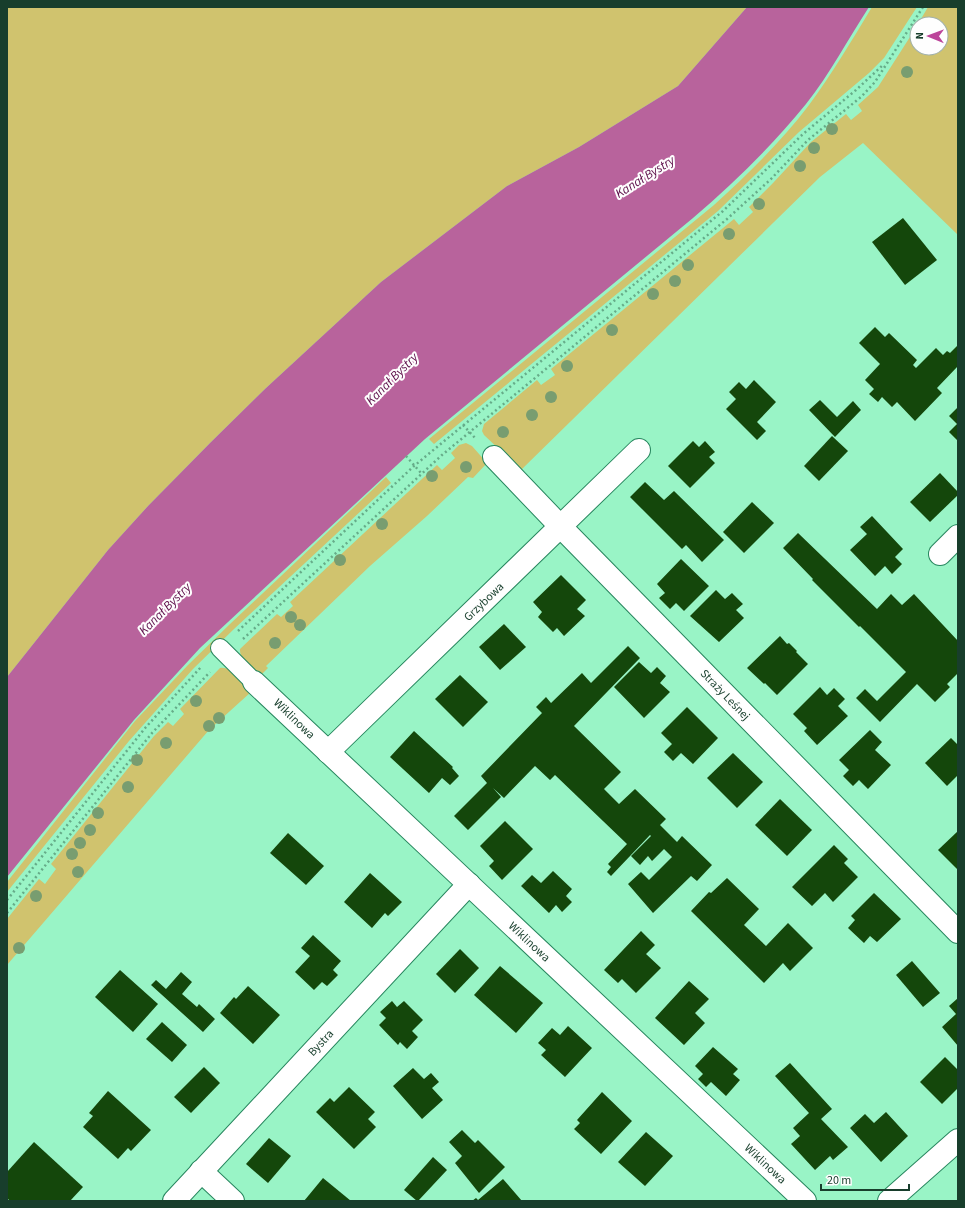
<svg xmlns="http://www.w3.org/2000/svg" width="965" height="1208" font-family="'Source Sans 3',sans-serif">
<rect width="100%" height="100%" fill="#99f4c6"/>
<g fill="#d0c36e">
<polygon points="7,7 747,7 678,86 579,147 507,186 381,282 266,388 211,442 148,506 108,550 7,677"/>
<path d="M872,7H917L884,58L869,73L799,132L718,211L434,444L429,439L714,205C748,174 781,142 809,105C832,74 852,40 872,7Z"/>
<polygon points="928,7 958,7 958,235 863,143 820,177 521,470 484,435 482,431 484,424 537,380 541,385 555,375 551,369 734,219 739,225 753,212 749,207 773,183 811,142 846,114 851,120 862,111 858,105 878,87 917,26 917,48 941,48 941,24 918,24"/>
<path d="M466,443L472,446L487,463L473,478L468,477L427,516L370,566L266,666L268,668L261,675C253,668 239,660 240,649L277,614L281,617L293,606L290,602L437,465L442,470L455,458L451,453L459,445Z"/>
<polygon points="386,477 391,483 234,629 193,669 129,741 7,892 7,882 135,721 188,665 230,624"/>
<path d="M220,668C233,666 244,684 251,692L209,730L7,965V919L39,879L45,884L56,869L51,864L154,736L168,722L173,726L184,714L180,709Z"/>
</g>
<path fill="#b8639c" d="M747,7H869C848,39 830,74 806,104C772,146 734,183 693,218L425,439L228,622L200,648L134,720L7,877V677L108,550L148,506L211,442L266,388L381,282L507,186L579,147L678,86Z"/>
<g fill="#14470b">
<polygon points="903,218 937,260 905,285 872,242"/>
<polygon points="875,327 885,337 889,333 917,360 913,365 916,368 936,348 943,355 947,351 950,353 958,345 958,366 937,388 942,393 915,421 897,402 892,407 882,397 878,402 869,394 874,389 865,380 880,364 859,343"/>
<polygon points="754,380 776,402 757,422 766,431 757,440 726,409 736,399 729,392 739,382 746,389"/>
<polygon points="820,400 837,417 853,401 861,410 835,437 809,410"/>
<polygon points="958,407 958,441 949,432 957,424 949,416"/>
<polygon points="832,436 848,451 819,481 804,466"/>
<polygon points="693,441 699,447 705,441 715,452 709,457 715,463 690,488 668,466"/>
<polygon points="940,473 958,492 958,495 930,522 910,502"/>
<polygon points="645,482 664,500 674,491 724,540 702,562 686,545 682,549 630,497"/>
<polygon points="752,502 774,523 744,553 723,532"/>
<polygon points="872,516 903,549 895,557 902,564 892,574 885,566 875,576 850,550 867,534 860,527"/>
<polygon points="798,533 877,609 891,594 902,605 914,594 958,641 958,673 947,684 950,687 935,702 917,684 880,722 856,698 865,689 877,701 906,672 860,626 859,627 812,580 813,579 783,548"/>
<polygon points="681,559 709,586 684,611 676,603 670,609 659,598 665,593 657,584"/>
<polygon points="561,575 586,600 577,609 585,616 564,636 557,628 553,632 538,617 542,612 533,602"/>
<polygon points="716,590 725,599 732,593 743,604 736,610 744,618 719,642 690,616"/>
<polygon points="504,624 526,647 500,670 479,647"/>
<polygon points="780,636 787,644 789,643 797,651 796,652 808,664 777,695 765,683 764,684 747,668"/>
<polygon points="628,646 640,658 574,726 621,772 604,789 619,804 635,789 666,819 660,825 677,842 682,836 712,865 697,881 691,876 653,913 628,884 641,872 649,880 672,857 664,849 652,861 648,856 640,865 631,856 651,836 650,835 611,876 607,872 611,867 608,864 627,844 555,775 550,780 535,766 504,798 493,788 501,797 468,830 454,816 487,783 481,776 542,713 536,707 546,697 551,703 582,673 591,683"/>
<polygon points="639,662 651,673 657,667 666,676 660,683 670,692 644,718 614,687"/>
<polygon points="460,675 488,702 463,727 435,699"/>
<polygon points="820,687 827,695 834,688 845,699 838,706 848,716 817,745 804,731 807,728 793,714"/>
<polygon points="687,707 718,738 693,764 681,753 673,761 664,752 672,744 661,733"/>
<polygon points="870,730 882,742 875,750 891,765 868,789 859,780 853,786 843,776 849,770 839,760"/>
<polygon points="414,731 453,767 452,768 459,776 450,785 442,778 429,793 390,757"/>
<polygon points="951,738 958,745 958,775 947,786 925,763"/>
<polygon points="733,753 763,782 737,808 707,778"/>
<polygon points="780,799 812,830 787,856 755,825"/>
<polygon points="505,821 533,849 502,880 489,866 494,861 480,846"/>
<polygon points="958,831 958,870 938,850"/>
<polygon points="288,833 324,866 306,885 270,853"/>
<polygon points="834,845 848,859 844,863 858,877 833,902 825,893 812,906 792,887"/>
<polygon points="553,871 572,889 566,896 572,902 562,912 556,905 549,913 521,886 532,875 541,883"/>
<polygon points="370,873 402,902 388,916 385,913 372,928 344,902"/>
<polygon points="727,878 759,909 744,925 766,946 788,923 813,948 790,971 783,963 764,983 691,911 709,892 711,893"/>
<polygon points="874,893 901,919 877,942 870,936 864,943 848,928 855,920 851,916"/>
<polygon points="641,931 655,945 646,954 661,968 636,993 622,979 618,983 604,970"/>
<polygon points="313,935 341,961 333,970 338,975 327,986 322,982 314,990 295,972 310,956 301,948"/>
<polygon points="460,949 479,968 455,993 436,974"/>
<polygon points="912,961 940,993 923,1007 896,975"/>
<polygon points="500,966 543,1003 516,1033 474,995"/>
<polygon points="120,970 158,1004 133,1032 95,997"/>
<polygon points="181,972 192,982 182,994 197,1007 199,1004 215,1019 203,1032 151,985 156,980 166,989"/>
<polygon points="689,981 709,999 695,1013 705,1023 684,1045 655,1018"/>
<polygon points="248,986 280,1015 253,1044 220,1013 234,997 236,999"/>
<polygon points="958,998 958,1046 942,1027 956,1014 949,1006"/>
<polygon points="392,1001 397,1007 404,1001 423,1020 412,1031 418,1037 407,1049 400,1042 398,1045 379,1025 386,1018 380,1012"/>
<polygon points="162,1022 187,1045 172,1062 146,1039"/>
<polygon points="568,1026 592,1048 565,1077 541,1055 546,1050 538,1043 552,1028 560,1035"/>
<polygon points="713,1047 738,1069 733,1074 740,1080 726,1096 711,1082 706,1087 698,1079 703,1074 695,1066"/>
<polygon points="945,1057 958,1070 958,1088 942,1104 920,1082"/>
<polygon points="790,1063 832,1109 821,1119 848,1147 833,1160 830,1156 815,1170 791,1144 800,1136 793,1128 809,1113 775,1076"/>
<polygon points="204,1067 220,1083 191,1113 174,1097"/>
<polygon points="413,1068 424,1079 431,1073 439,1082 432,1088 443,1100 422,1119 393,1086"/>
<polygon points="349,1087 375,1112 368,1119 376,1127 354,1149 316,1112 330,1098 334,1102"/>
<polygon points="108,1091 151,1130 131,1151 128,1148 118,1159 83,1127 93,1116 89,1113"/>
<polygon points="602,1092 632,1121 601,1154 574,1129 580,1123 577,1120"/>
<polygon points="886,1112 908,1136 881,1162 850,1128 865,1114 874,1123"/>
<polygon points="462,1130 475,1143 478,1140 505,1167 479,1193 455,1163 462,1156 449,1142"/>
<polygon points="646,1132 673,1156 645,1186 618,1162"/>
<polygon points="269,1138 291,1156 268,1183 246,1164"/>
<polygon points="34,1142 83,1187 70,1201 10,1201 7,1198 7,1172"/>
<polygon points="433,1157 447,1170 418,1201 417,1201 404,1190"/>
<polygon points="323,1178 351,1201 304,1201"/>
<polygon points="503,1179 522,1201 472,1201 476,1198 478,1200"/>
</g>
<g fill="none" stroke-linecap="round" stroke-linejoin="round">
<defs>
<polyline id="lane" points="220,648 254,682"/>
<g id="street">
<polyline points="494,457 561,527 958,932"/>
<polyline points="940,554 958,536"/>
<polyline points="254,682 805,1201"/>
<polyline points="328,752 639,450"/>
<polyline points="201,1171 233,1201"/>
<polyline points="174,1201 469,884"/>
<polyline points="889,1201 958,1140"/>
</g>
</defs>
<use href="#lane" stroke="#27865e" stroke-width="20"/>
<use href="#street" stroke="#27865e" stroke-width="24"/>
<g stroke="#66ac89" stroke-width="2.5" stroke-dasharray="2 3" stroke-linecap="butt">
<polyline points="463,425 476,439"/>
<polyline points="406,456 421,473"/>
<polyline points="238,631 414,466 723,211 803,134 856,90 884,64"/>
<polyline points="243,639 442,455 727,219 771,179 808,140 861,97 875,82 923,7"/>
<polyline points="7,900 146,727 202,666"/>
<polyline points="7,913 152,733 210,672"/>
</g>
<use href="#lane" stroke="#fff" stroke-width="18"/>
<use href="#street" stroke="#fff" stroke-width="22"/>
</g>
<g fill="#789d70">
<circle cx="907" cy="72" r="6"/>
<circle cx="832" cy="129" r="6"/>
<circle cx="814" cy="148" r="6"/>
<circle cx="800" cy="166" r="6"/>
<circle cx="759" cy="204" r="6"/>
<circle cx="729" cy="234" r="6"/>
<circle cx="688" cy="265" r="6"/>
<circle cx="675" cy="281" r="6"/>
<circle cx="653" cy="294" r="6"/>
<circle cx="612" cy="330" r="6"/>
<circle cx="567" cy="366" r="6"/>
<circle cx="551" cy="397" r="6"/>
<circle cx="532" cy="415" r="6"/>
<circle cx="503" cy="432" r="6"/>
<circle cx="466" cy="467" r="6"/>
<circle cx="432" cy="476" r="6"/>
<circle cx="382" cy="524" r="6"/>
<circle cx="340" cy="560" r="6"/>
<circle cx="291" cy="617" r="6"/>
<circle cx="300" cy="625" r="6"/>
<circle cx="275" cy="643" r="6"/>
<circle cx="196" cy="701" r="6"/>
<circle cx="219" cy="718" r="6"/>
<circle cx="209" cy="726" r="6"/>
<circle cx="166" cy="743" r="6"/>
<circle cx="137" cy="760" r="6"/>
<circle cx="128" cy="787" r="6"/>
<circle cx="98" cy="813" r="6"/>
<circle cx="90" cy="830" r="6"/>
<circle cx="80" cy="843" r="6"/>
<circle cx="72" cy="854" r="6"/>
<circle cx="78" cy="872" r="6"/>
<circle cx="36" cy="896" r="6"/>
<circle cx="19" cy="948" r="6"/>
</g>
<g text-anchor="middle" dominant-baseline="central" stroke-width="4" stroke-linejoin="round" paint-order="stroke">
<g font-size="12" fill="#183e2c" stroke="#fefefe">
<text transform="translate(484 602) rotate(-44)">Grzybowa</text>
<text transform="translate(725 695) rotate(46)">Straży Leśnej</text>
<text transform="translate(294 719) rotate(44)">Wiklinowa</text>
<text transform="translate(529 942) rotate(43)">Wiklinowa</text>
<text transform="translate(321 1043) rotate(-47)">Bystra</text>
<text transform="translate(765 1164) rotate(43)">Wiklinowa</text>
</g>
<g font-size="13" font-style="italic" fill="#5c0d48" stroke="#fefefe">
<text transform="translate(645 177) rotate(-32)">Kanał Bystry</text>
<text transform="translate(392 379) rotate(-45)">Kanał Bystry</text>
<text transform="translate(165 609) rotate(-45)">Kanał Bystry</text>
</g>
</g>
<rect width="965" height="1208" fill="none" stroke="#183e2c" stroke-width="16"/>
<g transform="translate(929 36) rotate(271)"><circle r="19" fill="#fefefe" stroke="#a2b1aa"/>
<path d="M0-3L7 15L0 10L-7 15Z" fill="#bc459a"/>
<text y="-6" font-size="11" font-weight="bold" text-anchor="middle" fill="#183e2c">N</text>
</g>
<path d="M821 1184v6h88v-6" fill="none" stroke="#183e2c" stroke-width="2"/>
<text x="827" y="1184" font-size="12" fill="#183e2c" stroke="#fefefe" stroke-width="3" paint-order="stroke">20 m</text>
</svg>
